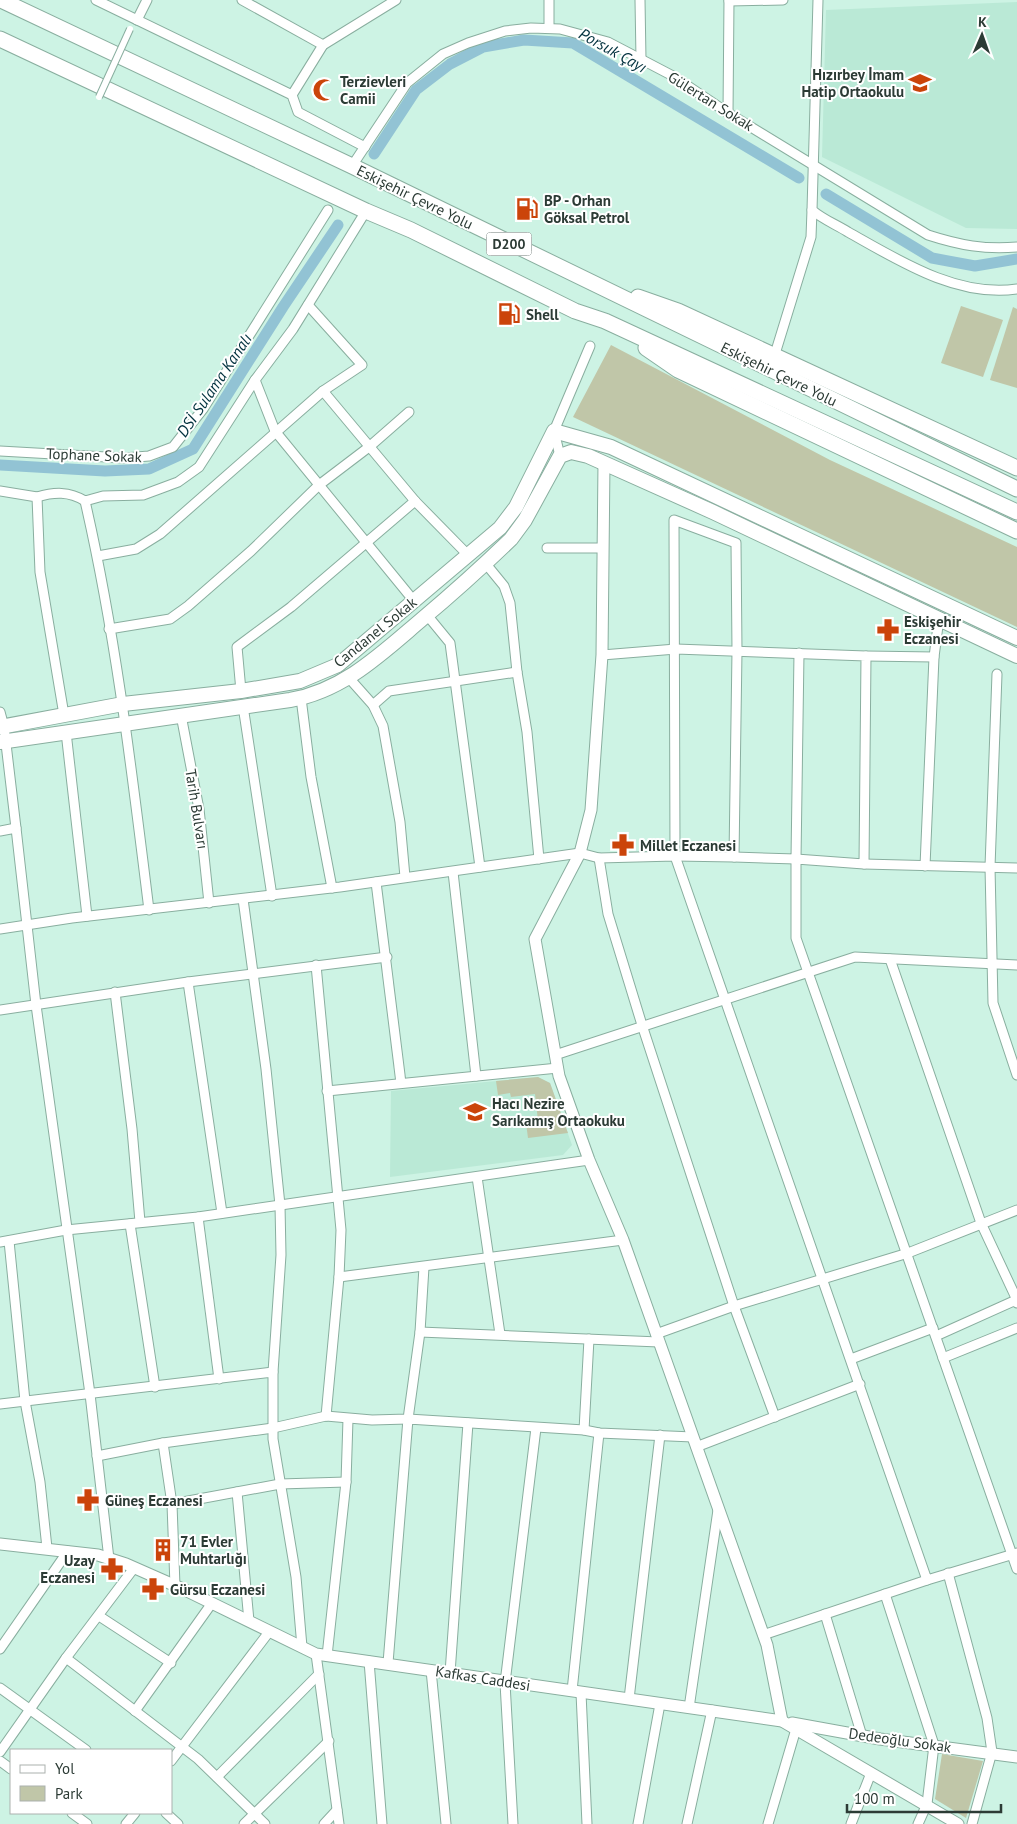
<svg xmlns="http://www.w3.org/2000/svg" width="1017" height="1824" font-family="'PT Sans',sans-serif">
<rect width="100%" height="100%" fill="#cdf3e4"/>
<g fill="#bae9d6">
<polygon points="1017,2 1017,229 966,228 822,157 826,10"/>
<polygon points="538,1077 550,1083 572,1145 563,1155 390,1177 391,1091"/>
</g>
<g fill="#c0c6a8">
<polygon points="961,306 1003,320 983,377 941,363"/>
<polygon points="1013,307 1017,309 1017,388 990,380"/>
<polygon points="611,345 830,460 1017,547 1017,627 573,417"/>
<polygon points="538,1077 550,1083 568,1133 528,1138 526,1123 538,1121 535,1094 511,1097 510,1093 498,1095 496,1081"/>
<polygon points="942,1754 983,1761 966,1818 935,1799"/>
</g>
<g fill="none" stroke-linecap="round" stroke-linejoin="round">
<g stroke="#92c3d4" stroke-width="11">
<polyline points="374,154 416,90 450,64 483,47 524,40 573,43 799,178"/>
<polyline points="826,194 932,258 975,266 1017,259"/>
<polyline points="0,465 105,471 149,469 193,449 283,307 338,225"/>
</g>
<defs>
<g id="minor">
<polyline points="96,0 292,95 298,112 365,147"/>
<polyline points="242,0 323,45"/>
<polyline points="549,0 549,28"/>
<polyline points="640,0 641,59"/>
<path d="M818,0L812,210C822,219 837,225 848,232C898,260 957,298 1017,289"/>
<polyline points="729,1 783,0"/>
<polyline points="137,20 147,0"/>
<polyline points="292,95 323,45 396,0"/>
<polyline points="728,113 729,0"/>
<path d="M352,166L407,83L443,54L468,43L505,31L531,28L560,29L608,42L673,76L728,113L928,235C959,245 985,250 1017,247"/>
<polyline points="366,211 293,329 255,380 275,431 414,601"/>
<polyline points="775,354 811,237 812,210"/>
<polyline points="0,451 124,458 149,456 173,447 203,409 328,210"/>
<polyline points="560,456 554,431 590,346"/>
<polyline points="0,491 37,497 40,572 64,715"/>
<path d="M37,497C54,492 69,491 85,501L103,496L143,495L178,482L199,467L255,380"/>
<path d="M85,501C116,636 132,773 149,910"/>
<polyline points="415,501 469,556"/>
<polygon points="674,520 736,543 737,651 734,857 675,856"/>
<polyline points="547,548 603,548"/>
<polyline points="98,556 136,549 160,534 323,391 362,365 308,305"/>
<polyline points="486,564 504,586 510,603 517,672 527,732 539,859"/>
<polyline points="427,615 450,643 480,867"/>
<polyline points="109,629 170,619 188,606 251,551 319,485 369,447 409,412"/>
<polyline points="602,655 676,649 866,656 864,864 796,859 796,938 1017,1569"/>
<polyline points="866,656 934,657"/>
<polyline points="997,674 990,867 993,1003 1017,1075"/>
<polyline points="349,678 373,705 383,726 400,822 405,877"/>
<polyline points="241,691 237,647 291,607 415,501 323,391"/>
<polyline points="301,698 311,777 332,888"/>
<polyline points="373,705 389,691 517,672"/>
<polyline points="243,706 272,896"/>
<polyline points="0,712 4,727 16,828"/>
<polyline points="181,715 199,809 209,903"/>
<polyline points="66,732 87,916"/>
<polyline points="0,831 16,828 36,1005 90,1394 109,1559"/>
<polyline points="734,857 796,859 799,653"/>
<polyline points="599,858 608,914 642,1025 734,1306 775,1417"/>
<polyline points="864,864 1017,868"/>
<polyline points="925,866 934,657 939,618"/>
<polyline points="453,872 476,1076"/>
<polyline points="376,882 401,1083"/>
<polyline points="243,899 266,1069 280,1205 281,1255 273,1372"/>
<polyline points="0,929 72,918 340,887 580,853 599,858 675,856 927,1580 1017,1553"/>
<polyline points="890,959 981,1223 1017,1300"/>
<polyline points="316,965 341,1230 339,1277 326,1416"/>
<polyline points="188,982 222,1213"/>
<polyline points="115,992 132,1129 140,1222"/>
<polyline points="0,1010 188,982 387,957"/>
<polyline points="555,1055 855,957 1017,965"/>
<polyline points="327,1091 558,1068"/>
<polyline points="477,1177 500,1334"/>
<polyline points="198,1217 219,1379"/>
<polyline points="130,1224 155,1387"/>
<polyline points="9,1241 25,1401 40,1482 47,1548"/>
<polyline points="0,1242 66,1230 198,1217 589,1160"/>
<polyline points="339,1277 623,1240"/>
<polyline points="420,1332 659,1342"/>
<polyline points="656,1334 734,1306 908,1253 1017,1210"/>
<polyline points="936,1336 1016,1300 1017,1303"/>
<polyline points="943,1358 1017,1328"/>
<polyline points="851,1359 933,1328"/>
<polyline points="0,1404 273,1372 273,1439 296,1577 302,1647"/>
<polyline points="584,1430 589,1339"/>
<polyline points="696,1447 860,1384"/>
<polyline points="97,1456 163,1443"/>
<polyline points="237,1492 249,1621"/>
<polyline points="172,1504 163,1443 273,1428 326,1416 372,1420 408,1419 420,1332 424,1267"/>
<polyline points="948,1573 987,1718 992,1752 972,1824"/>
<polyline points="175,1586 172,1504 280,1484 346,1482"/>
<polyline points="885,1594 934,1745 927,1804 918,1824"/>
<polyline points="825,1614 862,1736"/>
<polyline points="99,1616 171,1663"/>
<polyline points="763,1635 927,1580"/>
<polyline points="0,1649 68,1551"/>
<polyline points="316,1654 339,1824"/>
<polyline points="327,1656 346,1482 348,1419"/>
<polyline points="66,1658 198,1759 265,1824"/>
<polyline points="369,1661 382,1824"/>
<polyline points="388,1663 408,1419 584,1430 599,1433 693,1437"/>
<polyline points="431,1670 446,1824"/>
<polyline points="450,1673 468,1423"/>
<polyline points="0,1688 86,1750"/>
<polyline points="572,1691 599,1433"/>
<polyline points="581,1693 587,1824"/>
<polyline points="629,1699 660,1435"/>
<polyline points="689,1708 718,1510"/>
<polyline points="135,1711 212,1603"/>
<polyline points="0,1752 66,1658 134,1568"/>
<polyline points="0,1761 11,1769"/>
<polyline points="171,1761 269,1632"/>
<polyline points="217,1777 319,1674"/>
<polyline points="72,1813 87,1824"/>
<polyline points="166,1813 178,1824"/>
<polyline points="126,1824 135,1813"/>
<polyline points="244,1824 329,1741"/>
<polyline points="324,1824 337,1810"/>
<polyline points="513,1824 505,1683 536,1428"/>
<polyline points="638,1824 660,1704"/>
<polyline points="687,1824 712,1710"/>
<polyline points="768,1824 796,1729"/>
<polyline points="851,1824 871,1773"/>
</g>
<g id="tertiary">
<polyline points="604,463 602,655 591,810 580,853 535,939 559,1076 589,1160 623,1240 767,1645 782,1721"/>
<polyline points="0,1544 98,1555 126,1564 185,1590 316,1654 782,1721 958,1824"/>
<polyline points="792,1723 880,1739 1017,1757"/>
</g>
<g id="primary">
<polyline points="0,727 123,704 241,691 300,681 338,665 500,528 516,507 554,431 611,447 1017,638"/>
<path d="M0,742L290,700C343,691 381,654 421,620C452,594 482,567 511,539L525,520L560,456L571,452L588,456L713,512L1017,656"/>
</g>
<g id="trunk">
<polyline points="1,0 352,166 1017,489"/>
<polyline points="0,39 366,211 411,230 575,311 605,321 1017,512"/>
<polyline points="638,297 678,311 1017,468"/>
<polyline points="646,348 678,370 1017,531"/>
</g>
</defs>
<use href="#minor" stroke="#89ae9f" stroke-width="11"/>
<use href="#tertiary" stroke="#89ae9f" stroke-width="13"/>
<use href="#primary" stroke="#89ae9f" stroke-width="16"/>
<use href="#trunk" stroke="#89ae9f" stroke-width="17"/>
<use href="#minor" stroke="#fff" stroke-width="9"/>
<use href="#tertiary" stroke="#fff" stroke-width="11"/>
<use href="#primary" stroke="#fff" stroke-width="14"/>
<use href="#trunk" stroke="#fff" stroke-width="15"/>
<defs>
<polyline id="pedestrian-bridge" points="99,97 130,29"/>
</defs>
<use href="#pedestrian-bridge" stroke="#89ae9f" stroke-width="8" stroke-linecap="butt"/>
<use href="#pedestrian-bridge" stroke="#fff" stroke-width="6"/>
</g>
<defs>
<symbol id="school-bare" viewBox="-9 -9 18 18"><path d="M0-5L7-2L0 1L-7-2ZM-4 1L0 2.5L4 1V4Q0 6-4 4Z" fill="#cb440a" stroke="#fff" stroke-width="2.5" paint-order="stroke"/></symbol>
<symbol id="mosque-bare" viewBox="-9 -9 18 18"><path d="M3.5-4.9A6 6 0 1 0 3.5 4.9A5 5 0 1 1 3.5-4.9Z" fill="#cb440a" stroke="#fff" stroke-width="2.5" paint-order="stroke"/></symbol>
<symbol id="fuel-bare" viewBox="-9 -9 18 18"><path d="M-5.5-6h7V0h2V4h1.3V-2.5L3-4.5l.8-.8L6-3V5H2.5V1h-1V6h-7ZM-4.2-4.7v3.2H.2V-4.7Z" fill="#cb440a" stroke="#fff" stroke-width="2.5" paint-order="stroke"/></symbol>
<symbol id="pharmacy-bare" viewBox="-9 -9 18 18"><path d="M-2-6h4v4h4v4h-4v4h-4v-4h-4v-4h4Z" fill="#cb440a" stroke="#fff" stroke-width="2.5" paint-order="stroke"/></symbol>
<symbol id="building-bare" viewBox="-9 -9 18 18"><path d="M-4-6H4V6H1V3H-1V6H-4ZM-2.5-4.3h1.7v1.8h-1.7ZM.8-4.3h1.7v1.8H.8ZM-2.5-1h1.7V.8h-1.7ZM.8-1h1.7V.8H.8Z" fill="#cb440a" stroke="#fff" stroke-width="2.5" paint-order="stroke"/></symbol>
</defs>
<g fill-rule="evenodd">
<use href="#school-bare" x="904" y="67" width="32" height="32"/>
<use href="#mosque-bare" x="308" y="74" width="32" height="32"/>
<use href="#fuel-bare" x="511" y="193" width="32" height="32"/>
<use href="#fuel-bare" x="493" y="298" width="32" height="32"/>
<use href="#pharmacy-bare" x="872" y="614" width="32" height="32"/>
<use href="#pharmacy-bare" x="607" y="829" width="32" height="32"/>
<use href="#school-bare" x="459" y="1096" width="32" height="32"/>
<use href="#pharmacy-bare" x="72" y="1484" width="32" height="32"/>
<use href="#building-bare" x="147" y="1534" width="32" height="32"/>
<use href="#pharmacy-bare" x="96" y="1553" width="32" height="32"/>
<use href="#pharmacy-bare" x="137" y="1573" width="32" height="32"/>
</g>
<g text-anchor="middle" dominant-baseline="central" stroke-width="4" stroke-linejoin="round" paint-order="stroke">
<rect fill="#fff" stroke="#6b7672" stroke-width="1" x="486.5" y="232.5" width="45" height="23" rx="4"/>
<g font-size="14" font-weight="bold" fill="#2c3b35">
<text x="509" y="244">D200</text>
</g>
<g font-size="15" font-weight="bold" fill="#2c3b35" stroke="#fff" text-anchor="start">
<text x="904" y="74" text-anchor="end">Hızırbey İmam<tspan x="904" dy="17">Hatip Ortaokulu</tspan></text>
<text x="340" y="81">Terzievleri<tspan x="340" dy="17">Camii</tspan></text>
<text x="544" y="200">BP - Orhan<tspan x="544" dy="17">Göksal Petrol</tspan></text>
<text x="526" y="314">Shell</text>
<text x="904" y="621">Eskişehir<tspan x="904" dy="17">Eczanesi</tspan></text>
<text x="640" y="845">Millet Eczanesi</text>
<text x="492" y="1103">Hacı Nezire<tspan x="492" dy="17">Sarıkamış Ortaokuku</tspan></text>
<text x="105" y="1500">Güneş Eczanesi</text>
<text x="180" y="1541">71 Evler<tspan x="180" dy="17">Muhtarlığı</tspan></text>
<text x="95" y="1560" text-anchor="end">Uzay<tspan x="95" dy="17">Eczanesi</tspan></text>
<text x="170" y="1589">Gürsu Eczanesi</text>
</g>
<g font-size="15" fill="#2c3b35" stroke="#fff">
<text transform="translate(711 101) rotate(32)">Gülertan Sokak</text>
<text transform="translate(415 197) rotate(26)">Eskişehir Çevre Yolu</text>
<text transform="translate(779 374) rotate(26)">Eskişehir Çevre Yolu</text>
<text transform="translate(94 455) rotate(2)">Tophane Sokak</text>
<text transform="translate(375 632) rotate(-39)">Candanel Sokak</text>
<text transform="translate(197 809) rotate(81)">Tarih Bulvarı</text>
<text transform="translate(483 1678) rotate(9)">Kafkas Caddesi</text>
<text transform="translate(900 1740) rotate(8)">Dedeoğlu Sokak</text>
</g>
<g font-size="16" font-style="italic" fill="#03323f" stroke="#fff">
<text transform="translate(613 50) rotate(29)">Porsuk Çayı</text>
<text transform="translate(214 385) rotate(-56)">DSİ Sulama Kanalı</text>
</g>
</g>
<rect x="10" y="1749" width="162" height="65" fill="#ffffff" stroke="#abb1ae"/>
<rect x="20" y="1765" width="25" height="8" fill="#ffffff" stroke="#abb1ae"/>
<text x="55" y="1774" font-size="15" fill="#2c3b35">Yol</text>
<rect x="20" y="1786" width="25" height="15" fill="#c0c6a8" stroke="#abb1ae"/>
<text x="55" y="1799" font-size="15" fill="#2c3b35">Park</text>
<g transform="translate(982 35) rotate(2)" stroke="#ffffff" stroke-width="4" paint-order="stroke">
<path d="M0-4L9 19L0 12L-9 19Z" fill="#2c3b35"/>
<text y="-8" font-size="14" font-weight="bold" text-anchor="middle" fill="#2c3b35">K</text>
</g>
<path d="M847 1804v8h154v-8" fill="none" stroke="#2c3b35" stroke-width="2.5"/>
<text x="854" y="1804" font-size="15" fill="#2c3b35" stroke="#ffffff" stroke-width="4" paint-order="stroke">100 m</text>
</svg>
